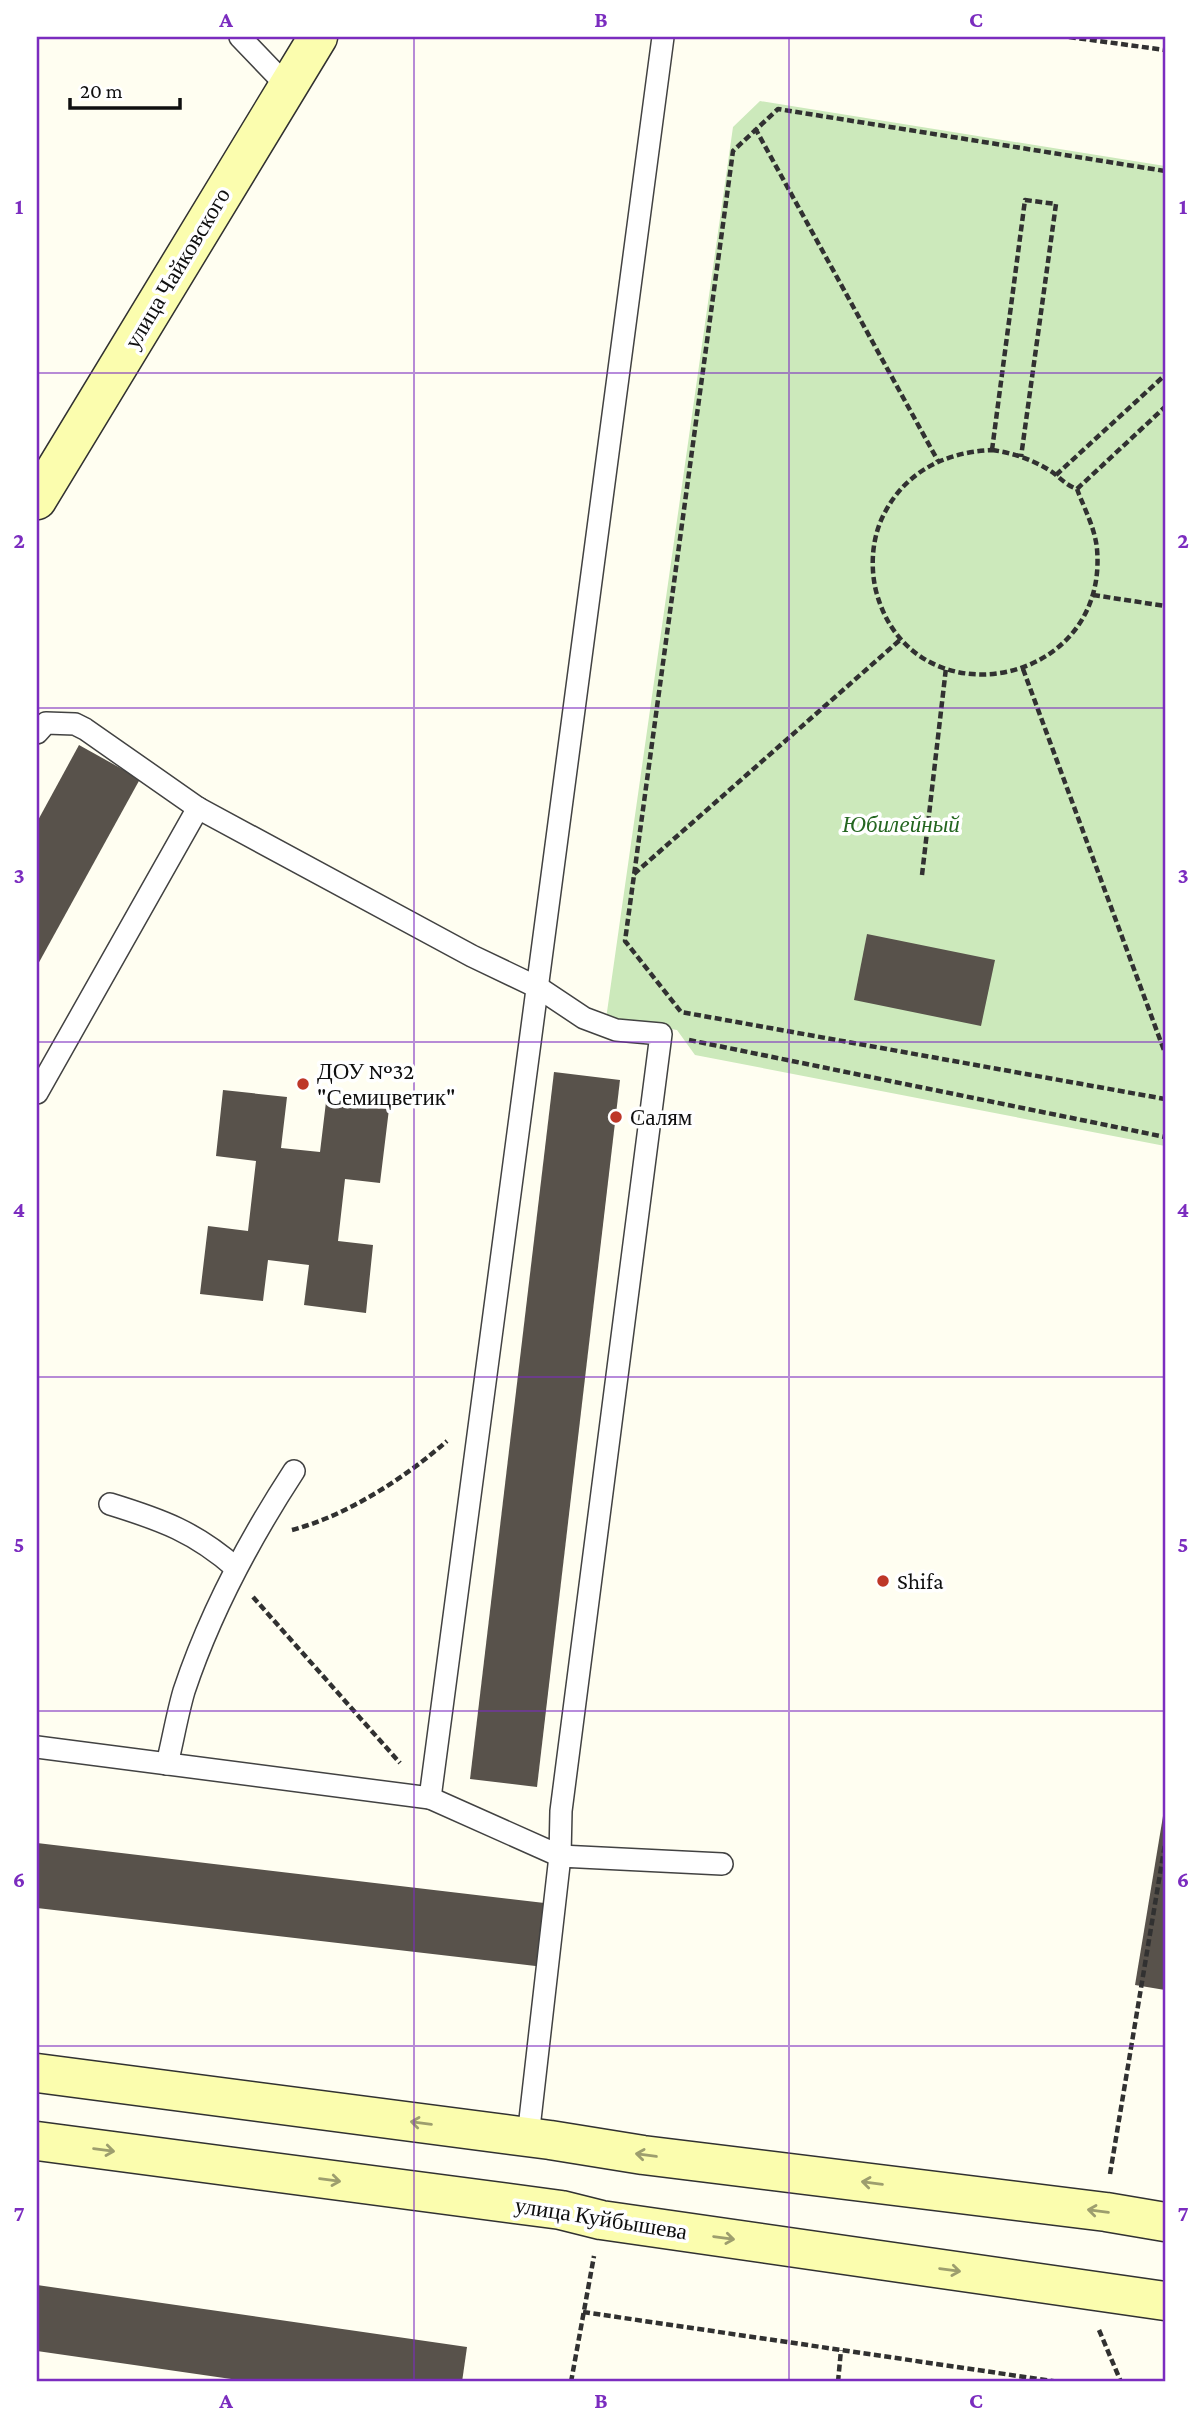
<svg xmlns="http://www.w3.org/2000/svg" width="1202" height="2419" font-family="'Crimson Pro',serif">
<rect width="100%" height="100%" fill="#fffef1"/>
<polygon fill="#cce9bb" points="760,101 1165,166 1165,1146 695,1055 677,1030 606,1019 733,127"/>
<g fill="#58524b">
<polygon points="79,745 140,779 37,966 37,822"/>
<polygon points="867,934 995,960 981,1026 854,1000"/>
<polygon points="554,1072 620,1080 537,1787 470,1779"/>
<polygon points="223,1090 287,1097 281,1148 320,1152 326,1102 389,1109 380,1183 345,1179 338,1241 373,1245 366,1313 304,1305 309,1265 268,1260 263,1301 200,1294 208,1226 248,1231 256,1161 216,1156"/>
<polygon points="1164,1810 1165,1811 1165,1990 1135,1985"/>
<polygon points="37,1843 553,1904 544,1967 37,1908"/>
<polygon points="37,2285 467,2347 462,2382 252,2382 37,2351"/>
</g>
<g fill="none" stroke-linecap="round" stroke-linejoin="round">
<defs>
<g id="lane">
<polyline points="240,37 288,87"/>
<polyline points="37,733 46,723 75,724 85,729 198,808 472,956 539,988 584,1018 616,1030 661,1034 561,1811 560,1856 430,1798"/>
<polyline points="37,1093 198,808"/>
<path d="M110,1504C162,1520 195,1532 236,1568"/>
<polyline points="37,1747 430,1798 663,37"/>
<path d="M167,1764C173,1740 177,1715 184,1691C210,1613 249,1540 294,1471"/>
<polyline points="528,2137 560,1856 722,1864"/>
</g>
<g id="secondary">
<polyline points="37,500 318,37"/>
<polyline points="37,2073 550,2140 643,2155 1106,2212 1165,2222"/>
<polyline points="37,2141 561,2210 601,2220 1165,2301"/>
</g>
</defs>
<use href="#lane" stroke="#424242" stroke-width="24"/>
<use href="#secondary" stroke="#313131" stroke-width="41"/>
<g stroke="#313131" stroke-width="4.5" stroke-dasharray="7 3.5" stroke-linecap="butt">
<polyline points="1069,37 1165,50"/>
<polyline points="755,128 938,461"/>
<polyline points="1165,171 778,109 733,151 625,941 681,1012 1165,1099"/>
<path d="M992,450C1013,453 1031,459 1049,470C1059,476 1065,485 1077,489C1084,508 1095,528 1097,549C1109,688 911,725 876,591C870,566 872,537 884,514C906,471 946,452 992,450Z"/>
<polyline points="992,450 1025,200 1056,204 1021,457"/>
<polyline points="1056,475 1165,375"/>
<polyline points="1077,489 1165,407"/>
<polyline points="1093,595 1165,606"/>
<polyline points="1023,669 1165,1053"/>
<polyline points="634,874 901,639"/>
<polyline points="922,875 946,668"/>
<polyline points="689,1040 1165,1137"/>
<path d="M292,1530C346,1516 405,1478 447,1441"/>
<polyline points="253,1597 400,1763"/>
<polyline points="1110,2174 1165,1844"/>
<polyline points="583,2312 1059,2382"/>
<polyline points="1099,2330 1121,2382"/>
<polyline points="571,2382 594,2256"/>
<polyline points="838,2382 841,2350"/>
</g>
<use href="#lane" stroke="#fff" stroke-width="21"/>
<use href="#secondary" stroke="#fbfdae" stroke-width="38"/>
</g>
<defs><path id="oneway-shaft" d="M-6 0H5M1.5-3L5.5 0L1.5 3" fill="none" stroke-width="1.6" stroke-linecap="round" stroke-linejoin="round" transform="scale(1.75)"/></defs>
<g stroke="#9d9e6e">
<use href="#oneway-shaft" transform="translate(421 2123) rotate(-173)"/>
<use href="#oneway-shaft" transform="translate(104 2150) rotate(7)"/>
<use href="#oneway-shaft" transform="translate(646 2155) rotate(-172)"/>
<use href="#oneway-shaft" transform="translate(330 2180) rotate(7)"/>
<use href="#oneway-shaft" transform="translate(872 2183) rotate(-173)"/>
<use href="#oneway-shaft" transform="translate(1098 2211) rotate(-173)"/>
<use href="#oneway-shaft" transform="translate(724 2238) rotate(8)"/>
<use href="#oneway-shaft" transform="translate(950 2270) rotate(8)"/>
</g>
<path fill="none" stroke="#7b2cbf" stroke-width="2" stroke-opacity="0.55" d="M414,37V2382M789,37V2382M37,373H1165M37,708H1165M37,1042H1165M37,1377H1165M37,1711H1165M37,2046H1165"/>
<g fill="#be3728" stroke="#fff" stroke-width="2.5">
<circle cx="303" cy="1084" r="7"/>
<circle cx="616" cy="1117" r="7"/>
<circle cx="883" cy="1581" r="7"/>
</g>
<g text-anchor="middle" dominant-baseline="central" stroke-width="7" stroke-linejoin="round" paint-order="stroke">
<g font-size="23" fill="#0f0f0f" stroke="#fff">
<text transform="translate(177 268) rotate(-59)">улица Чайковского</text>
<text transform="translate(601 2218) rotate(9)">улица Куйбышева</text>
</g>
<g font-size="23" font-style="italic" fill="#246620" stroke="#fff">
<text x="901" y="824">Юбилейный</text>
</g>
<g font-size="23" fill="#0f0f0f" stroke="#fff" text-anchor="start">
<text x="317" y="1071">ДОУ №32<tspan x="317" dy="26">"Семицветик"</tspan></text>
<text x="630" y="1117">Салям</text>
<text x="897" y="1581">Shifa</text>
</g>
</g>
<rect width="1202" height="2419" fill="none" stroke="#ffffff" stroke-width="77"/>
<path d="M70 98v10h110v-10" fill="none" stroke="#0f0f0f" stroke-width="3.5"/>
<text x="80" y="98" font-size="21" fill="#0f0f0f" stroke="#ffffff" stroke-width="5" paint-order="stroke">20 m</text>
<rect x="38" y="38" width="1126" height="2342" fill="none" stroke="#7b2cbf" stroke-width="2.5"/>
<g font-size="23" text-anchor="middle" font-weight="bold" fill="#7b2cbf">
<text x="226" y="27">A</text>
<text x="601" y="27">B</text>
<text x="976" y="27">C</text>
<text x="19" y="214">1</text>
<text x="1183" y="214">1</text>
<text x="19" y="548">2</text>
<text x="1183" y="548">2</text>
<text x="19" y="883">3</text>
<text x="1183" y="883">3</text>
<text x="19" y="1217">4</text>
<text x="1183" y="1217">4</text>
<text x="19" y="1552">5</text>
<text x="1183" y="1552">5</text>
<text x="19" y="1887">6</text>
<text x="1183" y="1887">6</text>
<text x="19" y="2221">7</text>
<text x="1183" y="2221">7</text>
<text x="226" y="2408">A</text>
<text x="601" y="2408">B</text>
<text x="976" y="2408">C</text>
</g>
</svg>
